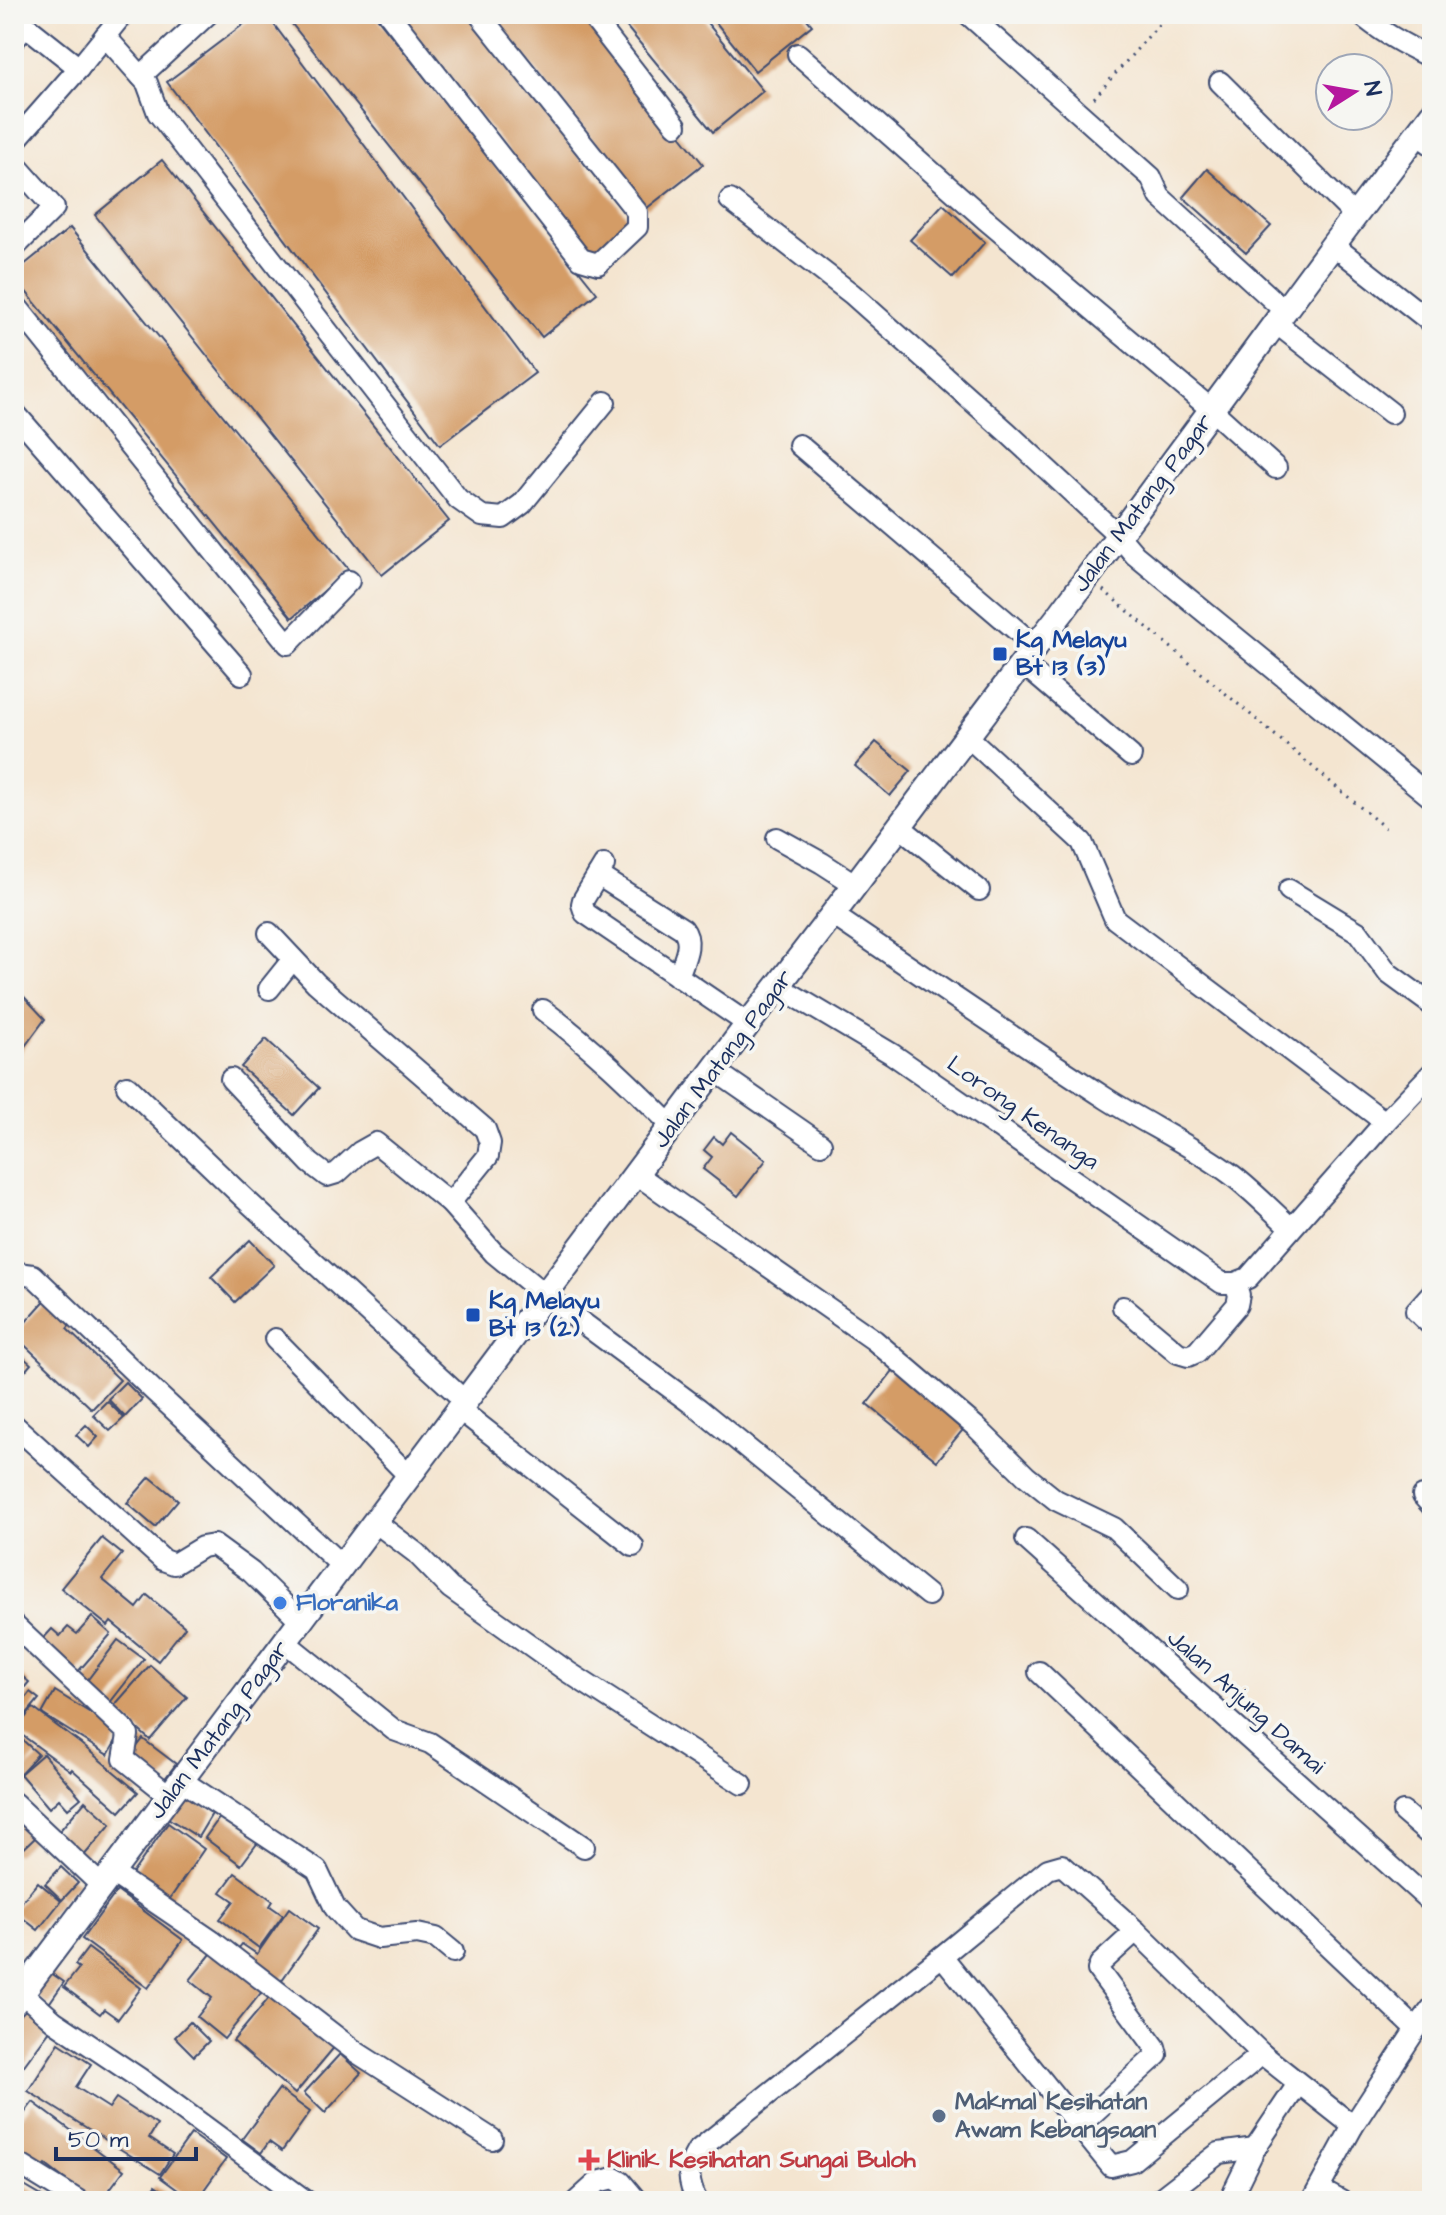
<svg xmlns="http://www.w3.org/2000/svg" width="1446" height="2215" font-family="'Architects Daughter',sans-serif">
<rect width="100%" height="100%" fill="#f6f6f2"/>
<filter id="ink" filterUnits="userSpaceOnUse"><feTurbulence type="fractalNoise" baseFrequency=".0125" numOctaves="2"/><feDisplacementMap in="SourceGraphic" scale="16" xChannelSelector="R" yChannelSelector="G"/><feConvolveMatrix kernelMatrix="1 2 1 2 8 2 1 2 1" color-interpolation-filters="sRGB"/></filter>
<filter id="wash" filterUnits="userSpaceOnUse"><feTurbulence type="fractalNoise" baseFrequency=".006" numOctaves="4" result="noise"/><feDisplacementMap in="SourceGraphic" scale="32" xChannelSelector="R" yChannelSelector="G"/><feGaussianBlur stdDeviation="1.8" result="paint"/><feColorMatrix in="noise" values="0 0 0 0 0 0 0 0 0 0 0 0 0 0 0 0 0 1.4 0 .05"/><feComposite in="paint" operator="in"/></filter>
<g filter="url(#wash)">
<rect width="100%" height="100%" fill="#f4e5d0"/>
<g id="blocks">
<g fill="#d49c66">
<polygon points="257,14 266,14 535,373 440,445 167,82"/>
<polygon points="284,14 374,14 597,293 542,337"/>
<polygon points="399,14 466,14 633,224 592,257"/>
<polygon points="491,14 583,14 703,164 647,208"/>
<polygon points="616,14 700,14 763,91 713,132"/>
<polygon points="709,14 803,14 812,25 755,71"/>
<polygon points="162,160 449,521 382,575 95,215"/>
<polygon points="1207,169 1271,226 1246,253 1183,197"/>
<polygon points="943,204 985,242 953,278 910,240"/>
<polygon points="70,228 349,570 292,618 14,277 14,273"/>
<polygon points="876,742 911,771 890,796 855,766"/>
<polygon points="14,986 45,1019 14,1061"/>
<polygon points="266,1039 319,1088 294,1115 241,1067"/>
<polygon points="731,1132 766,1160 738,1196 703,1169 712,1157 704,1150 714,1137 722,1144"/>
<polygon points="250,1240 274,1265 235,1302 211,1277"/>
<polygon points="49,1296 74,1320 67,1329 120,1380 92,1409 14,1335"/>
<polygon points="16,1351 31,1364 14,1384 14,1353"/>
<polygon points="896,1367 967,1425 937,1461 867,1404"/>
<polygon points="125,1382 142,1399 125,1417 108,1399"/>
<polygon points="107,1401 124,1418 110,1431 93,1415"/>
<polygon points="86,1425 98,1437 89,1447 76,1435"/>
<polygon points="150,1477 178,1500 155,1527 127,1503"/>
<polygon points="102,1538 122,1554 102,1579 137,1608 147,1595 185,1627 158,1661 111,1622 108,1626 61,1588"/>
<polygon points="92,1617 111,1634 76,1674 40,1642 52,1629 60,1636 68,1627 77,1634"/>
<polygon points="118,1640 144,1659 108,1705 83,1686"/>
<polygon points="150,1665 187,1697 150,1740 113,1707"/>
<polygon points="14,1669 29,1682 14,1700"/>
<polygon points="55,1691 121,1732 108,1755 42,1714"/>
<polygon points="30,1692 39,1699 25,1716 17,1709"/>
<polygon points="33,1708 81,1744 138,1792 120,1812 72,1769 71,1771 15,1730"/>
<polygon points="17,1735 38,1754 14,1780 14,1738"/>
<polygon points="143,1739 176,1764 163,1781 130,1756"/>
<polygon points="43,1754 81,1798 68,1809 59,1799 49,1808 20,1774"/>
<polygon points="183,1793 213,1812 198,1837 168,1818"/>
<polygon points="85,1801 111,1824 82,1858 56,1835"/>
<polygon points="14,1814 36,1837 17,1855 14,1852"/>
<polygon points="222,1814 259,1841 241,1865 205,1838"/>
<polygon points="168,1823 204,1849 169,1900 132,1874"/>
<polygon points="61,1867 78,1883 62,1900 45,1884"/>
<polygon points="235,1873 273,1901 270,1906 283,1915 259,1948 220,1919 234,1901 221,1892"/>
<polygon points="38,1882 61,1901 38,1930 14,1911"/>
<polygon points="117,1891 183,1940 148,1988 82,1939"/>
<polygon points="289,1908 318,1929 279,1984 235,1953 242,1944 257,1954"/>
<polygon points="88,1948 141,1988 118,2019 104,2009 100,2014 64,1987 79,1968 75,1965"/>
<polygon points="215,1949 264,1989 224,2039 197,2017 212,1998 190,1980"/>
<polygon points="48,1971 64,1982 48,2005 32,1993"/>
<polygon points="274,1992 336,2045 295,2094 233,2041"/>
<polygon points="25,2006 53,2026 14,2079 14,2022"/>
<polygon points="190,2022 209,2041 194,2056 175,2037"/>
<polygon points="59,2043 91,2064 76,2087 109,2108 116,2098 157,2125 149,2138 173,2154 160,2174 28,2091"/>
<polygon points="340,2054 361,2073 325,2113 304,2093"/>
<polygon points="279,2089 310,2112 282,2151 269,2142 261,2153 242,2139"/>
<polygon points="33,2102 124,2170 101,2201 93,2201 46,2165 42,2169 14,2148 14,2127"/>
<polygon points="191,2134 226,2159 196,2201 193,2201 160,2177"/>
<polygon points="14,2180 43,2197 41,2201 14,2201"/>
<polygon points="155,2186 178,2201 145,2201"/>
</g>
</g>
</g>
<g filter="url(#ink)">
<use href="#blocks" fill-opacity="0" stroke="#3c4a6f" stroke-width="2"/>
<g fill="none" stroke-linecap="round" stroke-linejoin="round">
<defs>
<g id="minor">
<polyline points="389,14 581,259 598,264 637,227 637,212 479,14"/>
<polyline points="590,14 676,125"/>
<polyline points="968,14 1151,177 1160,197 1285,311"/>
<path d="M1360,14C1382,33 1406,46 1432,58"/>
<polyline points="105,36 147,83 158,113 458,499 482,516 503,518 522,504 605,402"/>
<polyline points="14,40 26,26 79,68"/>
<polyline points="798,54 985,219 1212,410 1276,468"/>
<polyline points="141,76 208,14"/>
<polyline points="1220,82 1355,216"/>
<polyline points="1417,134 1432,145"/>
<polyline points="14,142 79,68 123,14"/>
<polyline points="14,163 54,208 14,248"/>
<polyline points="730,200 852,294 1007,432 1118,535 1135,555 1432,798"/>
<polyline points="1333,245 1432,323"/>
<polyline points="14,303 288,644 349,581"/>
<polyline points="1276,323 1391,413"/>
<polyline points="14,412 242,674"/>
<polyline points="799,445 1035,646"/>
<polyline points="1022,663 1131,756"/>
<polyline points="967,736 1082,842 1115,919 1385,1122"/>
<polyline points="900,827 979,890"/>
<polyline points="777,838 822,863 856,885"/>
<polyline points="604,865 583,900 582,904 585,913 748,1024"/>
<path d="M598,875L683,929C694,943 683,961 678,977"/>
<polyline points="1289,890 1358,932 1388,973 1432,1005"/>
<path d="M833,915C924,977 1015,1039 1107,1099C1148,1125 1193,1146 1232,1175C1253,1191 1272,1211 1291,1228"/>
<polyline points="269,933 316,983 485,1129 490,1143 488,1156 450,1203"/>
<polyline points="778,986 892,1054 1222,1283 1235,1283 1248,1278 1385,1122 1432,1073"/>
<polyline points="269,989 293,959"/>
<path d="M543,1010C591,1046 630,1084 672,1126"/>
<polyline points="714,1070 821,1144"/>
<polyline points="231,1079 310,1163 327,1176 337,1173 360,1152 376,1143 450,1203 494,1253 545,1295 699,1409 928,1595"/>
<polyline points="127,1086 246,1200 465,1401"/>
<polyline points="636,1174 874,1340 976,1427 1026,1476 1056,1500 1114,1528 1178,1589"/>
<polyline points="14,1277 18,1273 33,1275 154,1391 342,1566"/>
<polyline points="1432,1293 1416,1311 1432,1326"/>
<polyline points="1123,1307 1178,1353 1188,1356 1197,1352 1237,1305 1239,1295 1235,1283"/>
<polyline points="275,1339 409,1476"/>
<polyline points="459,1409 633,1546"/>
<polyline points="14,1425 163,1560 174,1564 202,1547 214,1545 251,1572 301,1621"/>
<polyline points="1423,1496 1432,1506"/>
<polyline points="375,1522 416,1553 450,1588 568,1672 742,1784"/>
<polyline points="1026,1539 1432,1903"/>
<polyline points="14,1625 126,1731 128,1735 124,1759 170,1796"/>
<polyline points="285,1642 394,1730 430,1743 584,1847"/>
<polyline points="1039,1672 1416,2029"/>
<polyline points="181,1780 317,1870 335,1908 355,1930 379,1938 417,1934 436,1938 453,1952"/>
<polyline points="14,1803 102,1886"/>
<polyline points="1403,1812 1432,1837"/>
<polyline points="112,1873 212,1941 356,2052 492,2139"/>
<polyline points="942,1956 1111,2166 1132,2161 1262,2054"/>
<polyline points="22,1993 54,2021 139,2078 306,2201"/>
<polyline points="1079,2126 1157,2055 1155,2047 1098,1970 1100,1964 1136,1931"/>
<polyline points="14,2161 79,2201"/>
<polyline points="1319,2189 1341,2201"/>
<polyline points="577,2201 598,2182 614,2178 621,2182 637,2201"/>
<path d="M697,2201C688,2183 686,2169 697,2151L942,1956L1048,1869L1062,1865L1136,1931L1262,2054L1353,2126"/>
<polyline points="1157,2201 1219,2153 1255,2148"/>
<polyline points="1229,2201 1255,2148 1298,2084"/>
<polyline points="1312,2201 1353,2126 1416,2029 1432,2008"/>
</g>
<path id="major" d="M14,2003L748,1024C855,889 956,748 1062,612L1333,245L1432,114"/>
</defs>
<use href="#minor" stroke="#3c4a6f" stroke-width="24"/>
<use href="#major" stroke="#3c4a6f" stroke-width="28"/>
<g stroke="#3c4a6f" stroke-width="3" stroke-dasharray="2 6" stroke-linecap="butt">
<polyline points="1094,98 1168,14"/>
<polyline points="1103,590 1385,828"/>
</g>
<use href="#minor" stroke="#fff" stroke-width="20"/>
<use href="#major" stroke="#fff" stroke-width="24"/>
</g>
</g>
<g fill="#1a4fb4" stroke="#f6f6f2" stroke-width="3">
<rect x="992" y="646" width="16" height="16" rx="4"/>
<rect x="465" y="1307" width="16" height="16" rx="4"/>
</g>
<circle fill="#3f7fe0" stroke="#f6f6f2" stroke-width="3" cx="280" cy="1603" r="8"/>
<circle fill="#5c6f8a" stroke="#f6f6f2" stroke-width="3" cx="939" cy="2116" r="8"/>
<path fill="#e0444e" stroke="#f6f6f2" stroke-width="3" d="M585 2148h8v8h8v8h-8v8h-8v-8h-8v-8h8z"/>
<g text-anchor="middle" dominant-baseline="central" stroke-width="7" stroke-linejoin="round" paint-order="stroke">
<g font-size="24" fill="#1b2f5e" stroke="#f6f6f2">
<text transform="translate(1143 503) rotate(-53)">Jalan Matang Pagar</text>
<text transform="translate(723 1059) rotate(-53)">Jalan Matang Pagar</text>
<text transform="translate(1023 1113) rotate(35)">Lorong Kenanga</text>
<text transform="translate(1246 1702) rotate(42)">Jalan Anjung Damai</text>
<text transform="translate(219 1730) rotate(-53)">Jalan Matang Pagar</text>
</g>
<g font-size="24" font-weight="bold" fill="#164399" stroke="#f6f6f2" text-anchor="start">
<text x="1016" y="640">Kg Melayu<tspan x="1016" dy="28">Bt 13 (3)</tspan></text>
<text x="489" y="1301">Kg Melayu<tspan x="489" dy="28">Bt 13 (2)</tspan></text>
</g>
<g font-size="24" font-weight="bold" fill="#366cbe" stroke="#f6f6f2" text-anchor="start">
<text x="296" y="1603">Floranika</text>
</g>
<g font-size="24" font-weight="bold" fill="#4e5e75" stroke="#f6f6f2" text-anchor="start">
<text x="955" y="2102">Makmal Kesihatan<tspan x="955" dy="28">Awam Kebangsaan</tspan></text>
</g>
<g font-size="24" font-weight="bold" fill="#be3a42" stroke="#f6f6f2" text-anchor="start">
<text x="607" y="2160">Klinik Kesihatan Sungai Buloh</text>
</g>
</g>
<rect width="1446" height="2215" fill="none" stroke="#f6f6f2" stroke-width="48"/>
<g transform="translate(1354 92) rotate(79)"><circle r="38" fill="#f6f6f2" stroke="#9ea6b7" stroke-width="2"/>
<path d="M0-6L14 30L0 20L-14 30Z" fill="#b5179e"/>
<text y="-12" font-size="22" font-weight="bold" text-anchor="middle" fill="#1b2f5e">N</text>
</g>
<path d="M56 2147v12h140v-12" fill="none" stroke="#1b2f5e" stroke-width="4"/>
<text x="68" y="2147" font-size="24" fill="#1b2f5e" stroke="#f6f6f2" stroke-width="6" paint-order="stroke">50 m</text>
</svg>
